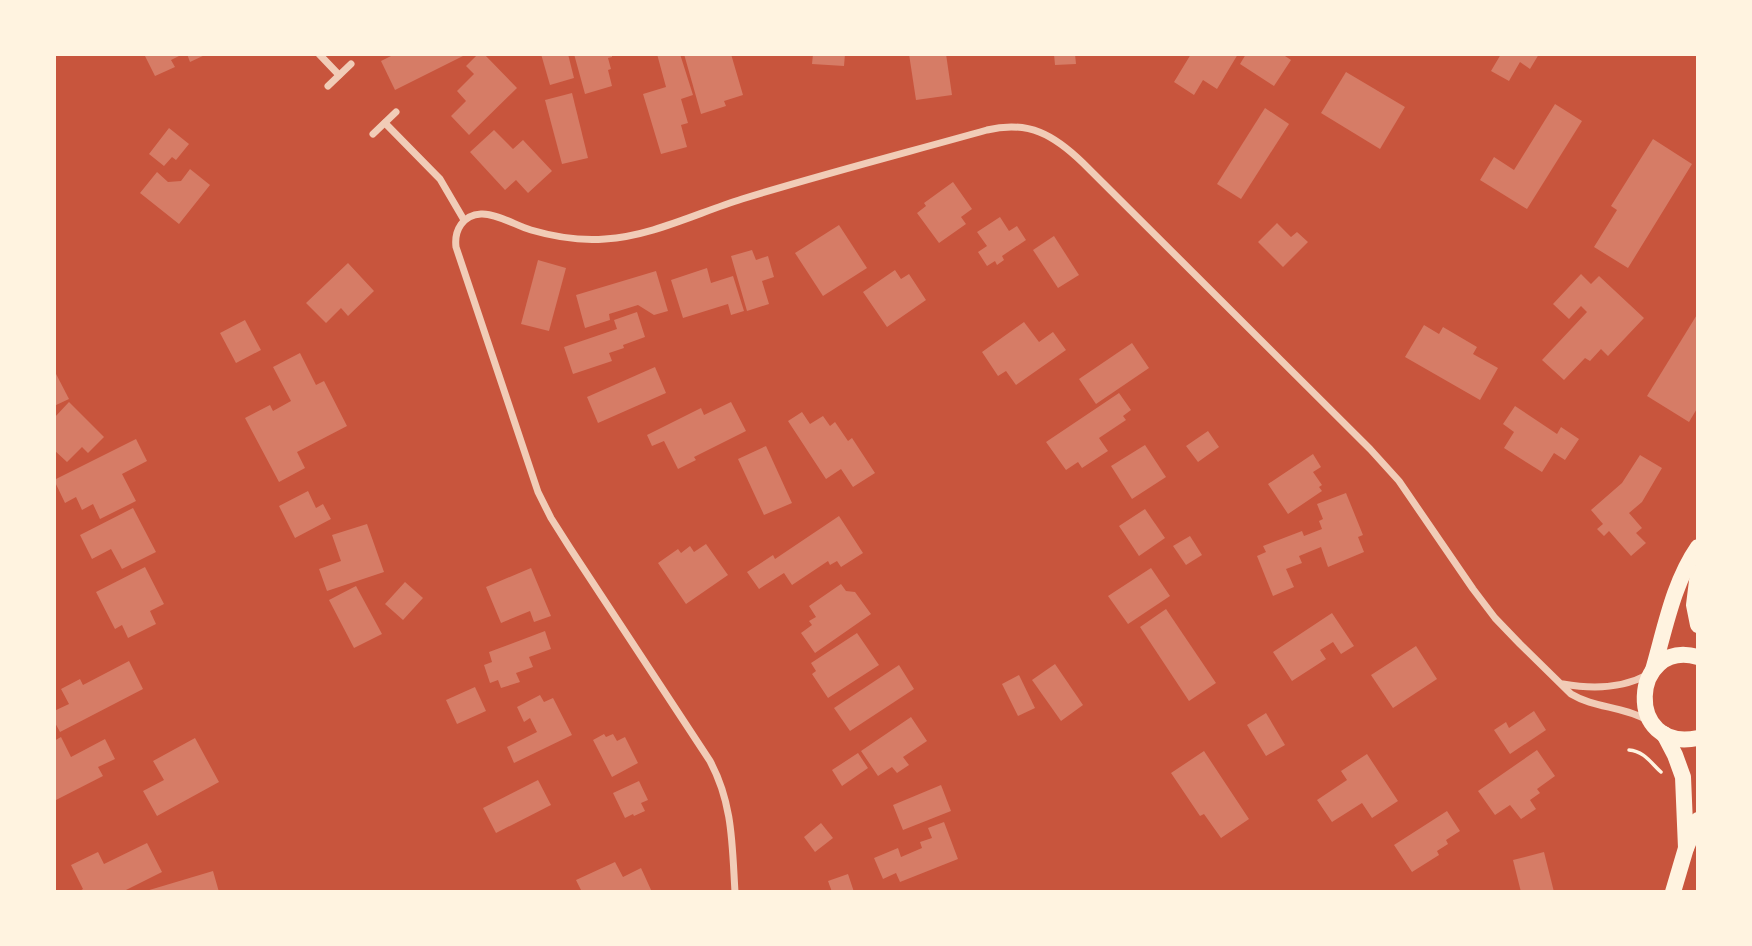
<svg xmlns="http://www.w3.org/2000/svg" width="1752" height="946" font-family="'Public Sans',sans-serif">
<rect width="100%" height="100%" fill="#c8553d"/>
<g fill="#d67c66">
<polygon points="144,54 183,54 171,60 175,67 155,76"/>
<polygon points="187,54 207,54 190,62"/>
<polygon points="395,54 467,54 395,90 381,61"/>
<polygon points="478,54 484,54 517,88 469,135 451,116 466,101 457,91 474,74 466,66"/>
<polygon points="541,54 568,54 574,78 550,85"/>
<polygon points="574,54 612,54 612,57 608,58 611,69 608,70 612,86 585,94"/>
<polygon points="657,54 680,54 693,95 681,99 688,123 681,125 687,147 661,154 643,94 666,87"/>
<polygon points="684,54 731,54 743,95 724,101 726,106 701,114"/>
<polygon points="813,54 845,54 844,66 812,64"/>
<polygon points="909,54 946,54 952,95 916,100"/>
<polygon points="1054,54 1075,54 1076,64 1055,65"/>
<polygon points="1191,54 1238,54 1217,89 1203,80 1194,95 1174,82"/>
<polygon points="1246,54 1282,54 1291,60 1274,86 1240,64"/>
<polygon points="1501,54 1539,54 1530,69 1520,62 1509,81 1491,71"/>
<polygon points="1346,72 1405,107 1380,149 1321,113"/>
<polygon points="572,93 588,158 562,164 545,100"/>
<polygon points="1555,104 1582,121 1527,209 1480,180 1494,157 1514,170"/>
<polygon points="1265,108 1289,124 1241,199 1217,184"/>
<polygon points="169,128 189,144 176,160 172,157 164,166 149,154"/>
<polygon points="494,130 513,149 523,140 552,171 528,193 516,180 505,190 470,152"/>
<polygon points="1653,139 1692,164 1628,268 1594,247 1617,210 1611,206"/>
<polygon points="190,169 210,185 179,224 140,193 157,172 168,182 181,181"/>
<polygon points="953,182 972,209 961,217 966,224 939,243 917,213 926,206 924,203"/>
<polygon points="1000,217 1009,231 1017,226 1026,240 1002,256 1004,260 997,265 995,261 987,266 978,252 987,246 977,232"/>
<polygon points="1277,223 1291,237 1297,232 1308,242 1283,267 1258,242"/>
<polygon points="839,225 867,268 823,296 795,253"/>
<polygon points="1054,236 1079,275 1058,288 1033,250"/>
<polygon points="752,250 756,260 768,256 774,277 762,281 769,304 747,311 731,256"/>
<polygon points="538,260 566,268 549,331 521,324"/>
<polygon points="348,263 374,291 348,316 341,308 326,323 306,303"/>
<polygon points="707,268 711,283 733,276 744,311 731,315 728,304 683,318 671,280"/>
<polygon points="895,270 901,279 909,274 926,300 887,327 863,292"/>
<polygon points="656,271 668,311 654,315 638,305 609,314 610,320 585,328 576,295"/>
<polygon points="1581,274 1591,284 1599,276 1644,318 1608,356 1601,349 1590,361 1585,358 1564,380 1542,360 1587,312 1581,306 1569,319 1553,304"/>
<polygon points="637,312 645,337 623,345 624,348 609,353 612,361 573,374 564,347 617,329 614,320"/>
<polygon points="1698,313 1698,407 1689,422 1647,396"/>
<polygon points="245,320 261,350 236,363 220,333"/>
<polygon points="1024,322 1039,342 1053,332 1066,350 1016,385 1006,371 998,376 982,352"/>
<polygon points="1424,325 1439,334 1443,327 1477,347 1473,354 1498,368 1480,400 1405,357"/>
<polygon points="1132,343 1149,368 1096,404 1079,379"/>
<polygon points="300,353 316,385 324,381 347,426 297,452 305,468 279,482 245,418 270,405 273,411 291,401 273,367"/>
<polygon points="655,367 666,393 598,423 587,397"/>
<polygon points="54,370 69,399 54,406"/>
<polygon points="1119,393 1131,410 1123,416 1126,420 1099,438 1108,451 1082,468 1078,462 1066,470 1046,442"/>
<polygon points="69,402 104,437 88,453 82,447 67,462 54,450 54,418"/>
<polygon points="731,402 746,431 694,457 696,460 678,469 664,441 652,446 647,435 701,408 704,415"/>
<polygon points="1515,406 1557,434 1561,427 1579,439 1565,460 1554,453 1542,472 1504,448 1514,432 1503,424"/>
<polygon points="802,412 810,424 823,416 830,426 835,422 848,441 852,438 875,473 853,487 841,469 826,479 788,421"/>
<polygon points="1208,431 1219,447 1198,462 1186,446"/>
<polygon points="136,439 147,461 122,474 136,501 100,519 93,504 82,510 76,497 65,503 54,480"/>
<polygon points="1145,445 1166,477 1132,499 1111,466"/>
<polygon points="766,446 792,503 764,515 738,459"/>
<polygon points="1313,454 1321,467 1313,472 1322,485 1319,487 1322,491 1288,514 1268,484"/>
<polygon points="1640,455 1662,468 1642,502 1629,513 1642,528 1636,533 1646,543 1631,556 1609,531 1604,536 1597,529 1603,524 1591,510 1622,483"/>
<polygon points="308,491 316,508 323,504 331,519 295,538 279,506"/>
<polygon points="1346,493 1363,535 1358,537 1364,552 1328,567 1321,547 1299,556 1302,563 1286,569 1294,587 1273,596 1257,556 1266,552 1263,546 1302,531 1304,536 1322,529 1319,521 1323,519 1317,504"/>
<polygon points="133,508 156,552 122,569 111,549 92,559 80,535"/>
<polygon points="1145,509 1165,538 1139,556 1119,526"/>
<polygon points="839,516 863,553 841,567 837,561 830,565 828,561 792,585 784,573 759,589 747,572 773,555 775,559"/>
<polygon points="367,524 384,572 327,591 319,569 341,561 332,535"/>
<polygon points="1190,536 1202,555 1186,565 1173,546"/>
<polygon points="706,544 728,575 686,604 658,563 678,549 681,553 690,546 694,552"/>
<polygon points="145,567 164,604 150,611 156,624 128,638 122,625 115,629 96,592"/>
<polygon points="531,568 551,616 534,622 530,611 501,623 486,587"/>
<polygon points="1151,568 1170,596 1128,624 1108,596"/>
<polygon points="405,582 423,598 403,620 385,604"/>
<polygon points="841,584 846,591 855,592 871,614 815,653 801,633 812,625 809,621 816,617 809,606"/>
<polygon points="356,586 382,634 354,648 329,600"/>
<polygon points="1166,609 1216,683 1189,701 1140,627"/>
<polygon points="1332,613 1354,646 1341,654 1333,642 1320,650 1326,659 1292,681 1273,652"/>
<polygon points="545,631 551,649 529,657 533,667 516,673 520,682 501,688 498,680 490,683 484,665 492,662 489,652"/>
<polygon points="857,633 879,665 828,698 812,674 816,671 811,663"/>
<polygon points="1416,646 1437,679 1393,708 1371,675"/>
<polygon points="129,661 143,689 60,732 54,721 54,711 69,704 61,689 80,679 83,685"/>
<polygon points="1055,664 1083,705 1061,721 1032,680"/>
<polygon points="899,665 914,689 850,731 834,708"/>
<polygon points="1019,675 1035,708 1018,716 1002,684"/>
<polygon points="475,687 486,711 457,724 446,700"/>
<polygon points="540,695 544,702 553,698 572,735 514,763 507,747 537,732 530,718 524,722 517,707"/>
<polygon points="1534,711 1546,730 1510,754 1494,730 1506,722 1509,728"/>
<polygon points="1266,713 1285,745 1266,756 1247,725"/>
<polygon points="911,717 927,741 903,757 909,765 897,773 892,767 878,776 861,751"/>
<polygon points="604,734 606,737 613,734 617,741 625,737 638,763 612,777 593,740"/>
<polygon points="61,737 71,757 105,739 115,759 98,767 103,776 56,800 54,797 54,741"/>
<polygon points="195,738 219,782 157,816 143,791 164,780 153,761"/>
<polygon points="1537,750 1555,776 1537,789 1540,793 1530,800 1536,809 1521,819 1510,805 1495,815 1478,791"/>
<polygon points="1204,751 1249,819 1221,838 1204,814 1200,816 1171,773"/>
<polygon points="858,753 868,768 842,786 832,770"/>
<polygon points="1367,754 1398,801 1372,818 1362,803 1332,822 1317,800 1347,780 1341,771"/>
<polygon points="538,780 551,805 496,833 483,808"/>
<polygon points="639,781 648,800 641,803 645,811 634,816 633,814 625,818 613,793"/>
<polygon points="941,785 951,811 903,830 893,805"/>
<polygon points="1447,811 1460,831 1446,840 1448,844 1437,851 1439,855 1412,872 1394,845"/>
<polygon points="944,822 958,859 900,882 896,873 883,879 874,858 898,848 901,857 922,848 920,842 932,838 928,828"/>
<polygon points="821,823 833,838 815,852 804,837"/>
<polygon points="147,843 162,872 122,892 78,892 83,889 71,865 98,852 104,864"/>
<polygon points="1544,852 1554,892 1521,892 1513,860"/>
<polygon points="615,862 623,877 641,868 652,892 582,892 576,880"/>
<polygon points="213,871 219,892 146,892 146,891"/>
<polygon points="848,874 854,892 832,892 828,881"/>
</g>
<g fill="none" stroke-linecap="round" stroke-linejoin="round">
<path stroke="#fff3e0" stroke-width="3.5" d="M1629,750C1644,751 1651,763 1661,772"/>
<g stroke="#f1ccb7" stroke-width="7">
<polyline points="319,54 339,75"/>
<polyline points="328,86 351,64"/>
<polyline points="385,123 440,179 464,220"/>
<polyline points="373,134 396,112"/>
<path d="M1563,684C1592,689 1621,689 1647,675"/>
<path d="M735,892C732,844 733,804 710,761L570,548L551,518L538,492L456,247C454,230 463,215 481,214C496,213 517,226 531,230C555,237 580,241 605,239C652,236 697,213 742,199C823,174 905,153 987,130C1029,120 1054,135 1083,163L1370,449L1399,481L1473,589L1495,618L1520,644L1571,694C1594,708 1623,706 1647,720"/>
</g>
<g stroke="#fff3e0" stroke-width="16">
<polyline points="1698,573 1694,605 1698,625"/>
<path d="M1698,657C1630,638 1624,754 1698,738"/>
<path d="M1653,670C1665,629 1673,583 1698,547"/>
<polyline points="1664,734 1675,755 1683,777 1686,848"/>
<polyline points="1673,892 1686,848 1698,820"/>
</g>
</g>
<rect width="1752" height="946" fill="none" stroke="#fff3e0" stroke-width="112"/>
</svg>
